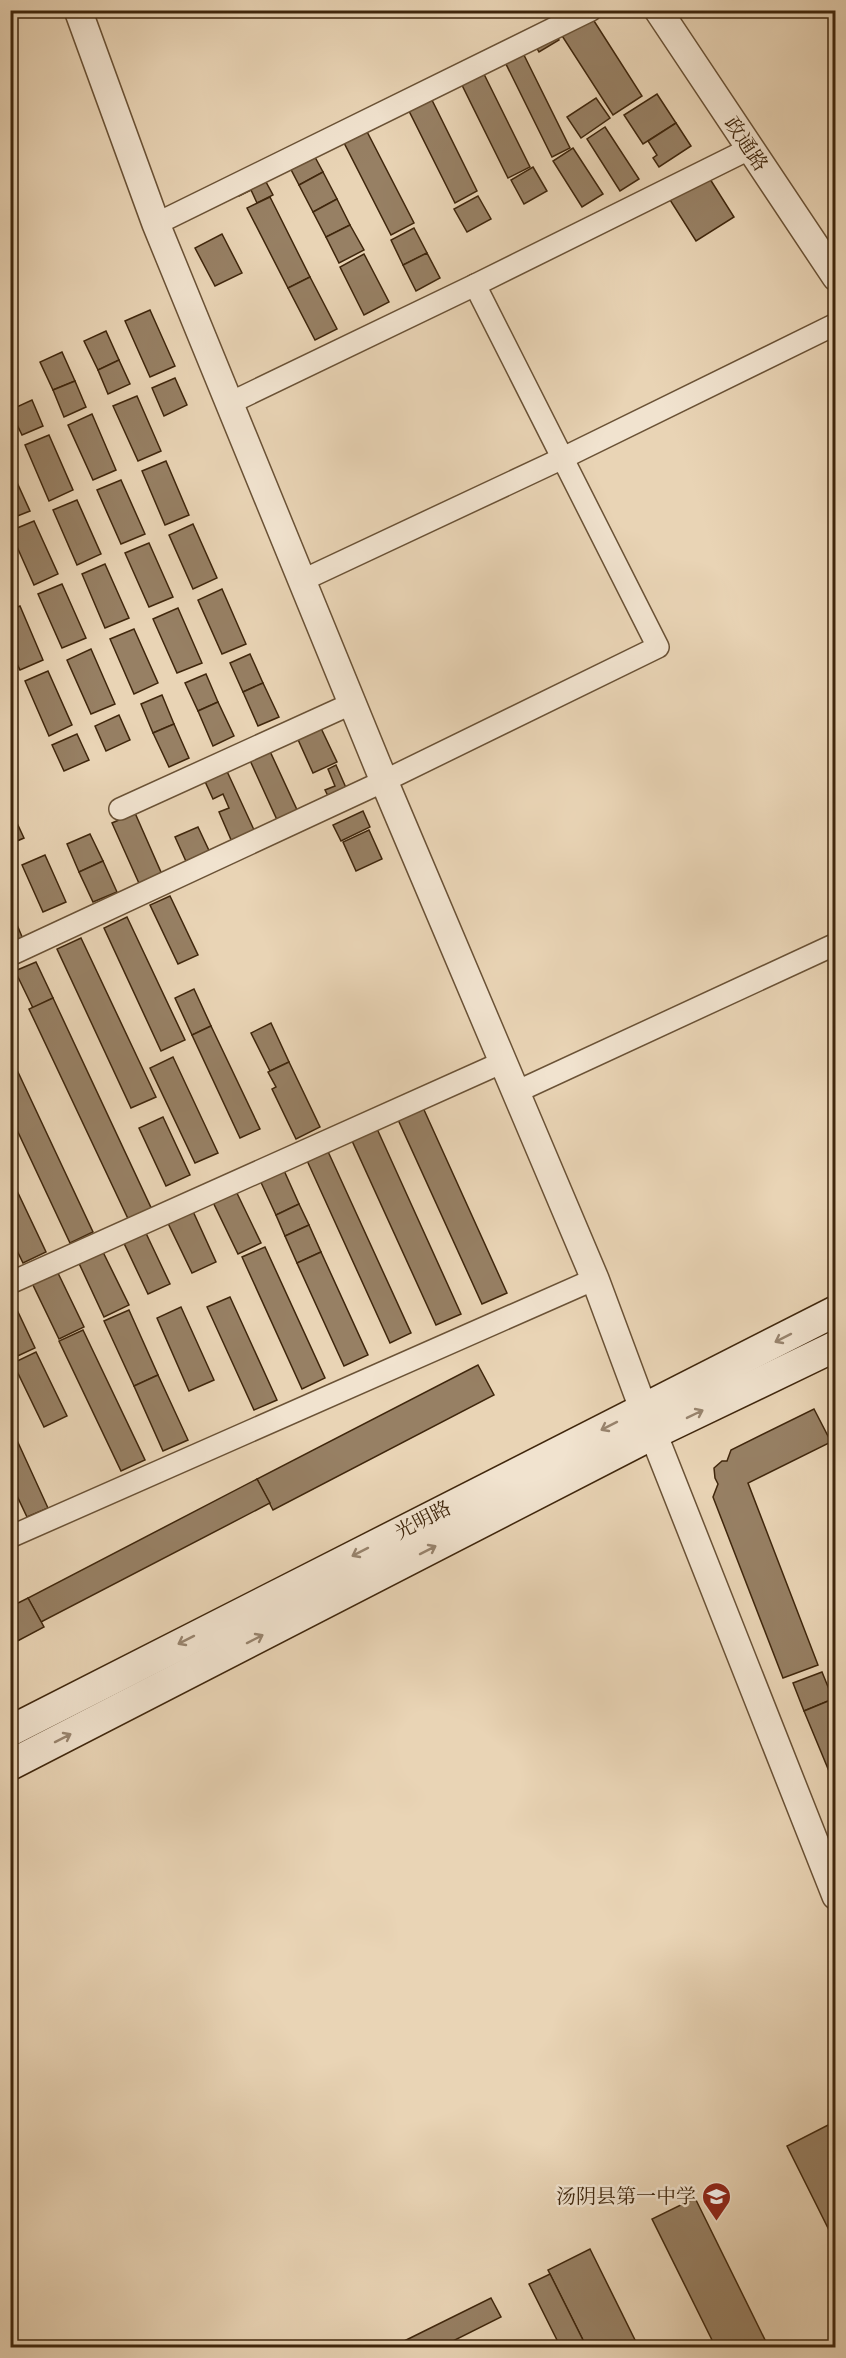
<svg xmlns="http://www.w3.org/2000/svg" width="846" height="2358" font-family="'IM FELL Double Pica','Noto Serif SC',serif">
<rect width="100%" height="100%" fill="#e9d4b5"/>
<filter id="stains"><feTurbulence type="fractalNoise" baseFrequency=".00333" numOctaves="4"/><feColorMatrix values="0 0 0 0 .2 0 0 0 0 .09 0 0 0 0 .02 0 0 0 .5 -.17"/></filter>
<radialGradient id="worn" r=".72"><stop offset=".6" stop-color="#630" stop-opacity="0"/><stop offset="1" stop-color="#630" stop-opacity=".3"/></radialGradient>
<g fill="#978064" stroke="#3f260c" stroke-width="1.5">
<polygon points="587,10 642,96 613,115 557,28"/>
<polygon points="552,26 559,40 539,52 531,38"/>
<polygon points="518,43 570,148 552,157 500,52"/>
<polygon points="478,62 530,167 508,178 456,73"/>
<polygon points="425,86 477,191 455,203 402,97"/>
<polygon points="657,94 676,123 643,144 624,115"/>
<polygon points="596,98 610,118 581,138 567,117"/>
<polygon points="361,120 414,223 391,235 338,131"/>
<polygon points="676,123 691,146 659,167 653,158 657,155 648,141"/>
<polygon points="605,127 639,179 620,191 587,139"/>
<polygon points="309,146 323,172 299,185 285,158"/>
<polygon points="573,148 603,194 582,207 553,161"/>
<polygon points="533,167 547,191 524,204 511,180"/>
<polygon points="703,168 734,217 696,241 665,192"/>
<polygon points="259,169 273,195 257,203 251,190 239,196 232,182"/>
<polygon points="323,172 337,199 313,212 299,185"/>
<polygon points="478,196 491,219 467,232 454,209"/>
<polygon points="270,197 310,277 288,288 247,208"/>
<polygon points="337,199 350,225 326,237 313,212"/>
<polygon points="350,225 364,250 339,263 326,237"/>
<polygon points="414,228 427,253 403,265 391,240"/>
<polygon points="222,234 242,273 215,286 195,248"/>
<polygon points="427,253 440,278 416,291 403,265"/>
<polygon points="364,254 389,302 364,315 340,267"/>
<polygon points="310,277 337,329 315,340 288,288"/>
<polygon points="150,310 175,366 150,377 125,321"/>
<polygon points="106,331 119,360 98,370 84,341"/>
<polygon points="62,352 75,381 53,390 40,362"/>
<polygon points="119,360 130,384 108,394 98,370"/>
<polygon points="175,378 187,405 164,416 152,388"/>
<polygon points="75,381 86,407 64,417 53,390"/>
<polygon points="137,396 161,451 138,461 113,406"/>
<polygon points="32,400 43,426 22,435 10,410"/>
<polygon points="92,414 116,470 93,480 68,425"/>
<polygon points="49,435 73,490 49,501 25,445"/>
<polygon points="166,461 189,515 165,525 142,471"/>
<polygon points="10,467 30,511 10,519"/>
<polygon points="121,480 145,534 121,544 97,490"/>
<polygon points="77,500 101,554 77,565 53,510"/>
<polygon points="34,521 58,574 34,585 10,531"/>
<polygon points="193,524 217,578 193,589 169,535"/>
<polygon points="149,543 173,597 149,607 125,553"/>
<polygon points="105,564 129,618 105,628 82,574"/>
<polygon points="10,584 16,596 10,598"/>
<polygon points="62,584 86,638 62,648 38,594"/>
<polygon points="222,589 246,644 222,654 198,600"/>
<polygon points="20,606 43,660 20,670 10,649 10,610"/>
<polygon points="178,608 202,663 177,673 153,619"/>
<polygon points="134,629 158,683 134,694 110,639"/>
<polygon points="91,649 115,704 91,714 67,660"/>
<polygon points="250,654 263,683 243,692 230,663"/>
<polygon points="48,671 72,725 49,736 25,681"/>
<polygon points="206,674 218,702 198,711 185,683"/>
<polygon points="263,683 279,717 258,726 243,692"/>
<polygon points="162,695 174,724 153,733 141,704"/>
<polygon points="218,702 234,736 213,746 198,711"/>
<polygon points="10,705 16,717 10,720"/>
<polygon points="119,715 130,740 106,751 95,726"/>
<polygon points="174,724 189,758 169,767 153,733"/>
<polygon points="319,724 337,762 313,773 296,735"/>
<polygon points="77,734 89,760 64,771 52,745"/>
<polygon points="268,747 298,812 278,822 248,756"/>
<polygon points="336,765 347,790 329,798 325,790 335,786 328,769"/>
<polygon points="225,767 255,832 232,842 219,812 229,808 223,794 213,799 203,777"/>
<polygon points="10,808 24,838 10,844"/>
<polygon points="363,811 370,827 341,841 333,825"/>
<polygon points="135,813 164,879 142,890 112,823"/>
<polygon points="198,827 212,857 189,868 175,837"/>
<polygon points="369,830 382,859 356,871 343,842"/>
<polygon points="90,834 103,861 79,872 67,844"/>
<polygon points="45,855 66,902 43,912 22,865"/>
<polygon points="103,861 117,892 93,902 79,872"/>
<polygon points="170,896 198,955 178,964 150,905"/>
<polygon points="12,913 23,939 10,944 10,914"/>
<polygon points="127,917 185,1040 161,1051 104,928"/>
<polygon points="81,938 156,1097 131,1108 57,949"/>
<polygon points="36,962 53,998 33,1008 15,971"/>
<polygon points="194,989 211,1026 192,1035 175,998"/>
<polygon points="53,998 154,1214 131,1225 29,1009"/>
<polygon points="271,1023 289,1062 270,1071 251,1033"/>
<polygon points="211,1026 260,1129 240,1138 192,1035"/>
<polygon points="10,1055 93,1232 70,1243 10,1115"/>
<polygon points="173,1057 218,1153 195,1163 150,1068"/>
<polygon points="289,1062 320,1127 296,1139 272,1089 276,1087 268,1072"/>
<polygon points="420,1101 507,1293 482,1304 395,1113"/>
<polygon points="163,1117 190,1175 166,1186 139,1128"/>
<polygon points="373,1120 461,1314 436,1325 348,1132"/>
<polygon points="325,1145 411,1333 390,1343 304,1154"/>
<polygon points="282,1166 299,1204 276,1215 258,1176"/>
<polygon points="10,1176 46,1252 23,1263 10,1236"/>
<polygon points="234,1187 261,1243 238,1254 211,1198"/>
<polygon points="299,1204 309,1225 285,1236 276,1215"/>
<polygon points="191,1207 216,1262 192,1273 166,1219"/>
<polygon points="309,1225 321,1252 297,1263 285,1236"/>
<polygon points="144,1229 170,1284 148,1294 122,1239"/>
<polygon points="265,1247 325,1378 302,1389 242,1257"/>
<polygon points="101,1248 129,1305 104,1317 77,1259"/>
<polygon points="321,1252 368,1355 344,1366 297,1263"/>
<polygon points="57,1271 84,1327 59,1339 32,1283"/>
<polygon points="10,1295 35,1348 11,1359 10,1358"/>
<polygon points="230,1297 277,1400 254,1410 207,1307"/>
<polygon points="181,1307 214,1380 189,1391 157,1318"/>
<polygon points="129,1310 158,1375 134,1386 104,1321"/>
<polygon points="83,1330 145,1460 121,1471 59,1341"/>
<polygon points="36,1352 67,1416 44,1427 13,1363"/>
<polygon points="478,1365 494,1395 273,1510 257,1479"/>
<polygon points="158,1375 188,1440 163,1451 134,1386"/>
<polygon points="814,1409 831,1442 748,1483 818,1665 783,1678 713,1497 718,1484 715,1478 714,1468 722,1461 727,1461 731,1450"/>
<polygon points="10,1425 48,1508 27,1517 10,1481"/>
<polygon points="257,1479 270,1503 41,1622 28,1598"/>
<polygon points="28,1598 44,1627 10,1645 10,1607"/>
<polygon points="822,1672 833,1699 804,1711 793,1683"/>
<polygon points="833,1699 836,1704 836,1788 804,1711"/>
<polygon points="834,2122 836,2232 831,2234 787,2146"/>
<polygon points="695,2198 769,2348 716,2348 652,2219"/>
<polygon points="590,2249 639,2348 587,2348 548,2270"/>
<polygon points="550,2274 587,2348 561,2348 529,2284"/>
<polygon points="491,2298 501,2317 439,2348 390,2348"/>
</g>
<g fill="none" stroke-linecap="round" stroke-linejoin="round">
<defs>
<g id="minor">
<polyline points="156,224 591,10"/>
<polyline points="230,403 475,285 749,149"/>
<polyline points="301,581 563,458 836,324"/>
<polyline points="120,809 353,703"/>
<polyline points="10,955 384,781 658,647 475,285"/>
<polyline points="514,1093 836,944"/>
<polyline points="10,1283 503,1062"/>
<polyline points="10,1537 595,1279"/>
</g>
<g id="tertiary">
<polyline points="78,10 156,224 384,781 595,1279 643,1408 836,1896"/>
<polyline points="658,10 836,277"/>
</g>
<g id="secondary">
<polyline points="10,1731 836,1311"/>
<polyline points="10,1765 653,1434 836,1346"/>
</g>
</defs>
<use href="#minor" stroke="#6a5236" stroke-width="24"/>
<use href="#tertiary" stroke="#6a5236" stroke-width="30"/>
<use href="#secondary" stroke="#3f260c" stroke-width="33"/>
<use href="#minor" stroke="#f1e3cf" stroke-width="21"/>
<use href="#tertiary" stroke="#f1e3cf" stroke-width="27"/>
<use href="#secondary" stroke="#f1e3cf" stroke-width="30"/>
</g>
<defs><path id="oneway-shaft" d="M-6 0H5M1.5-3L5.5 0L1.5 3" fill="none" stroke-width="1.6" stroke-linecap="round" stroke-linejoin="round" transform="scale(1.5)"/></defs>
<g stroke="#98846e">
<use href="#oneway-shaft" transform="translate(783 1338) rotate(153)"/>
<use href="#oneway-shaft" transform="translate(695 1414) rotate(-26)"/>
<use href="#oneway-shaft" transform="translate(609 1426) rotate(153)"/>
<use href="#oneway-shaft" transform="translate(428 1550) rotate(-27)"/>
<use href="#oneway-shaft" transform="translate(360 1552) rotate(153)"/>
<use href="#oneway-shaft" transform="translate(255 1639) rotate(-27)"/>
<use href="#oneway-shaft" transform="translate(186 1640) rotate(153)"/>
<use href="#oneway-shaft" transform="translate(63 1738) rotate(-27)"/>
</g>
<defs>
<symbol id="school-pin" viewBox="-11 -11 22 30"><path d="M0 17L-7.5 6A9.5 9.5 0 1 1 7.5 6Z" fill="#8f2418" stroke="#f1e3cf"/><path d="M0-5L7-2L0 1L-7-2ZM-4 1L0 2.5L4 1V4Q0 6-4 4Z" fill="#fff"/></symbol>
</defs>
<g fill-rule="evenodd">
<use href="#school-pin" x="700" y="2180" width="33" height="45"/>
</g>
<g text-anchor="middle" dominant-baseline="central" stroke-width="5" stroke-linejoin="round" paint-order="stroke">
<g font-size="20" fill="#3f260c" stroke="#f1e3cf">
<text transform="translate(746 144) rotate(56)">政通路</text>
<text transform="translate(423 1520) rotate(-27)">光明路</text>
</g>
<g font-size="20" fill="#3f260c" stroke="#f1e3cf" text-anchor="end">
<text x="696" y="2196">汤阴县第一中学</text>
</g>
</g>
<rect width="846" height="2358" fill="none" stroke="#e9d4b5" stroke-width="36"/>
<rect x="12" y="12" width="822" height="2334" fill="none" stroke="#3f260c" stroke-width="3"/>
<rect x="18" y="18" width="810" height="2322" fill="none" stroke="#3f260c" stroke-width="1.5"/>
<rect width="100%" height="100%" filter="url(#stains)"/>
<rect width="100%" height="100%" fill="url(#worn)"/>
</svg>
